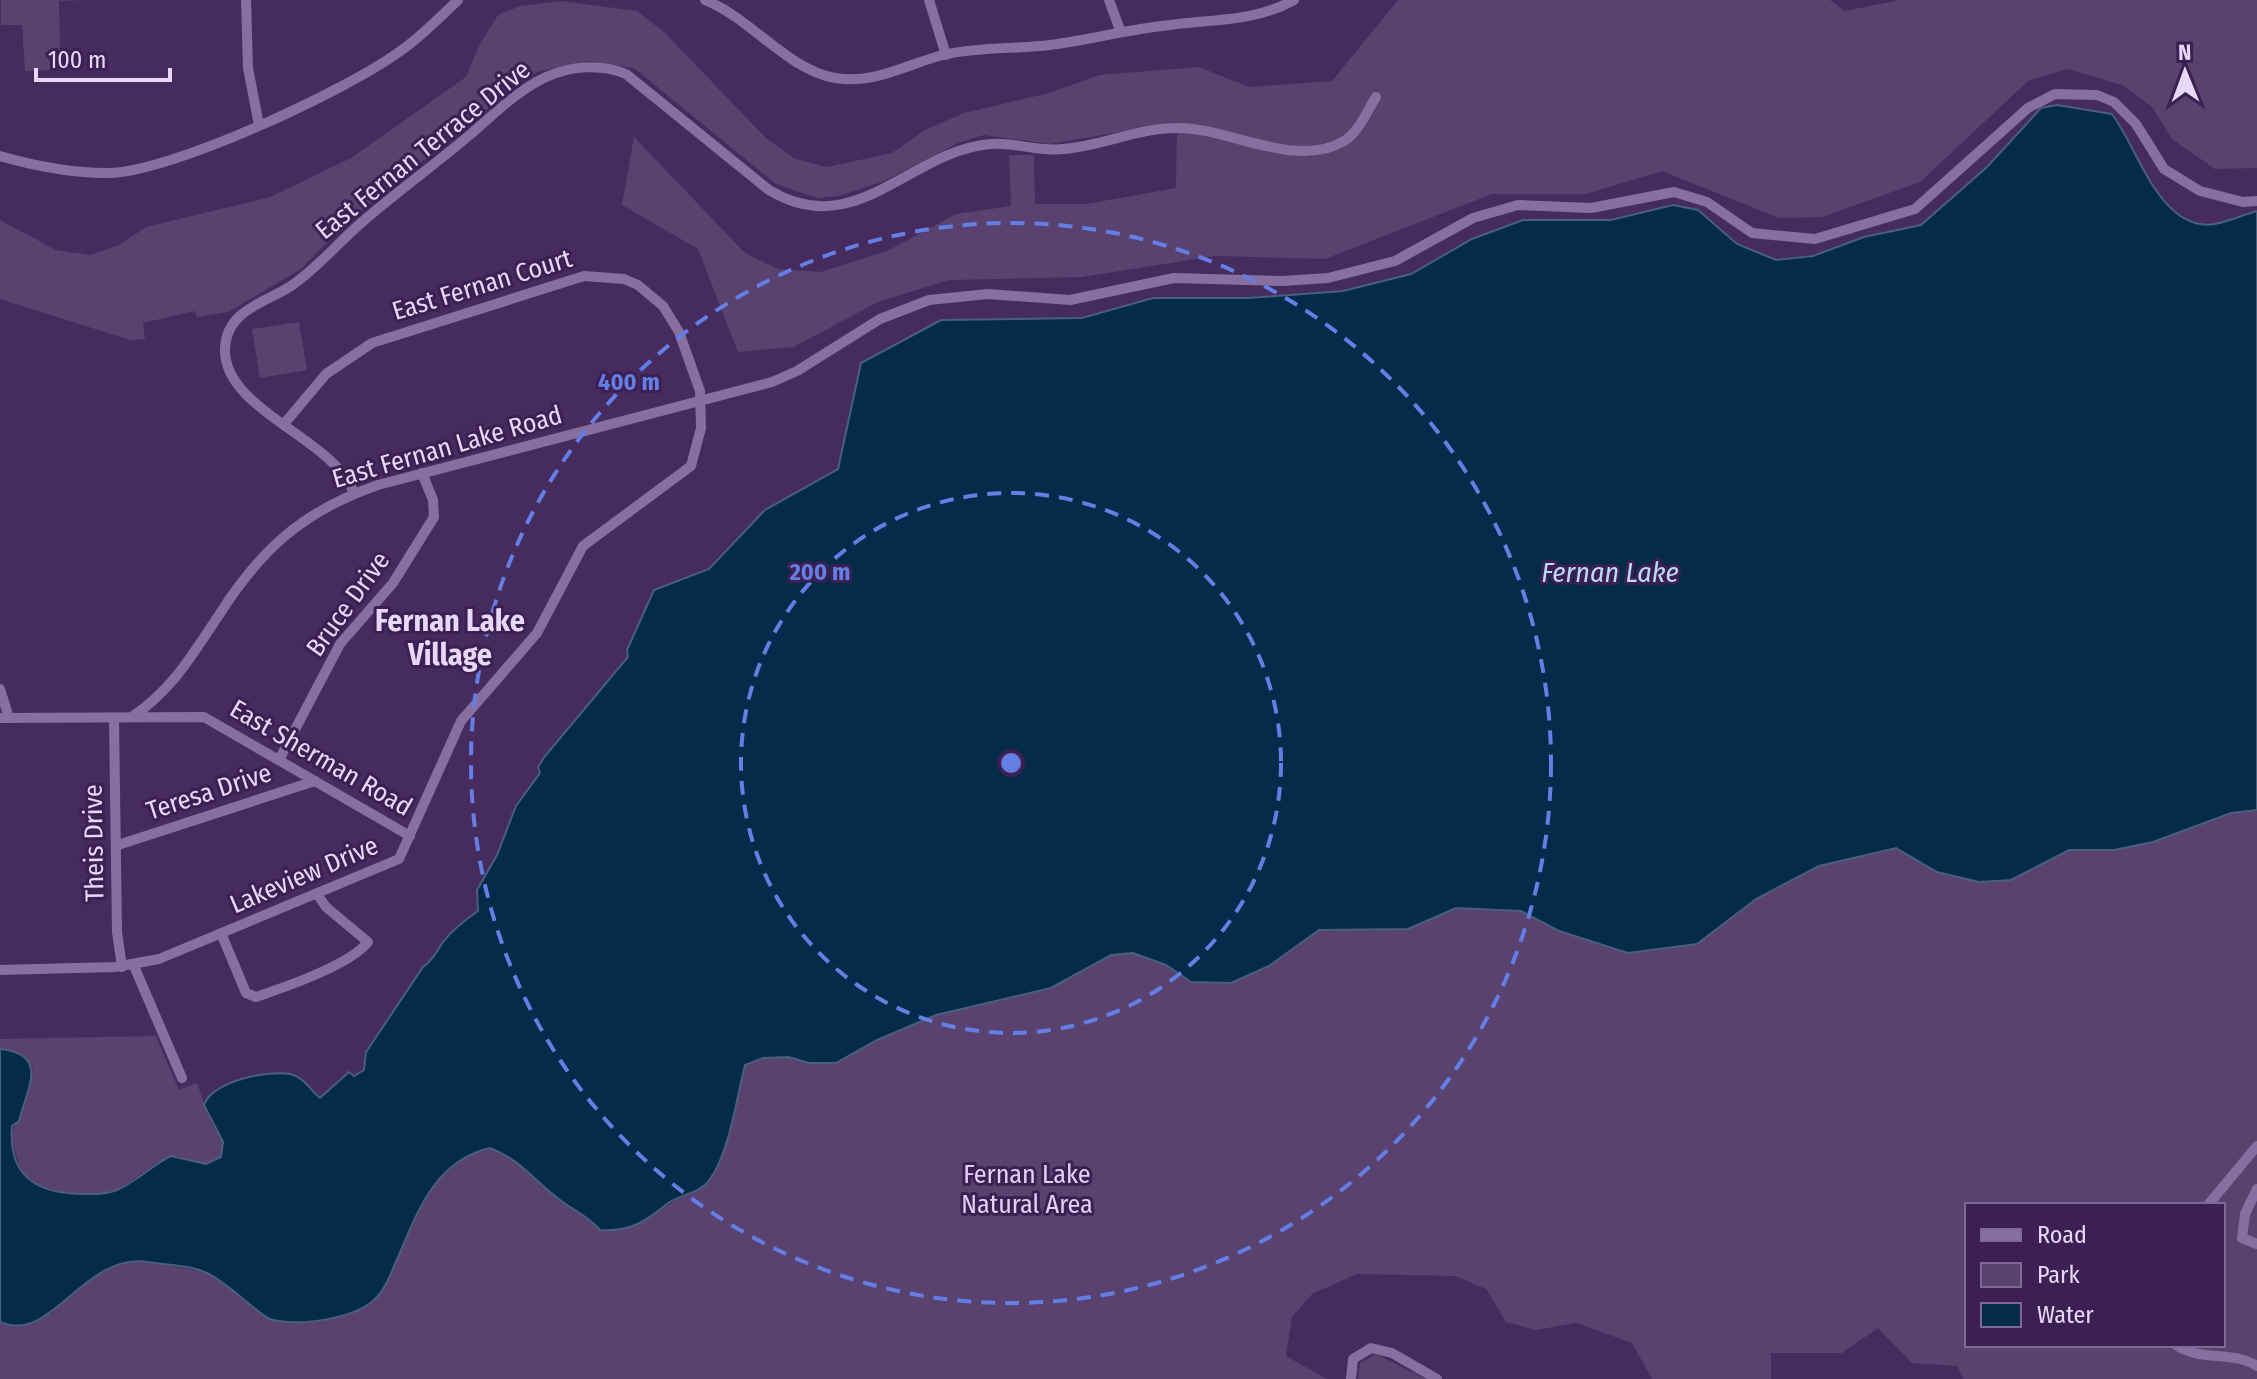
<svg xmlns="http://www.w3.org/2000/svg" width="2257" height="1379" font-family="'Fira Sans Condensed',sans-serif">
<rect width="100%" height="100%" fill="#462b5e"/>
<g fill="#594270" fill-rule="evenodd">
<polygon points="1,0 83,0 59,1 61,70 25,71 22,25 1,25"/>
<polygon points="1398,0 1830,0 1845,11 1899,0 2257,0 2257,168 2215,169 2172,139 2152,107 2122,85 2067,69 2028,81 1920,182 1822,217 1779,218 1662,171 1586,194 1492,194 1325,259 1215,256 1082,277 949,280 878,302 794,347 738,352 698,249 622,205 634,137 745,253 778,269 821,272 889,250 956,214 1011,206 1009,155 1034,155 1035,204 1086,204 1176,188 1177,122 1050,144 984,135 958,143 882,182 839,196 817,198 776,184 634,68 590,61 539,71 523,80 347,222 301,269 228,312 197,317 195,311 143,323 145,339 130,340 0,299 0,220 56,250 90,255 119,245 146,227 270,197 351,158 466,77 479,46 498,15 520,6 561,1 637,11 664,32 766,138 795,159 827,167 892,153 925,130 964,113 1049,93 1099,75 1199,67 1249,87 1332,81"/>
<polygon points="299,322 307,370 260,378 252,329"/>
<path d="M2257,810V1379H1963L1957,1366L1912,1363L1878,1328L1842,1353H1771V1379H1652L1632,1343L1576,1323L1536,1330L1506,1322L1486,1289L1455,1276L1357,1274L1312,1294L1292,1317L1286,1356L1327,1379H0V1322L52,1313L76,1288L111,1265L135,1260L205,1272L236,1290L269,1319L414,1219L429,1188L470,1153L490,1148L508,1155L529,1169L555,1196L587,1215L600,1230C643,1234 657,1205 695,1192L729,1131L745,1065L763,1058L789,1057L809,1063H836L877,1040L936,1015L1051,988L1111,955L1133,953L1166,965L1191,982L1269,966L1319,930L1408,929L1456,908L1521,911L1559,931L1697,944L1756,899L1819,866L1897,848L1937,872L1979,882L2011,880L2069,850H2114L2153,842L2231,813ZM1967,1205H2223V1345H1967Z"/>
<path d="M156,1036L179,1090L197,1083L211,1122L223,1142L222,1157L207,1164L176,1156L158,1162L120,1188L101,1194H66L37,1188L21,1171L11,1136L33,1069C27,1054 15,1051 0,1049V1039Z"/>
<polygon points="1376,1354 1426,1379 1358,1379 1360,1363"/>
</g>
<path fill="#042b49" stroke="#485f7e" stroke-width="2" d="M2057,105L2112,114C2138,148 2160,233 2215,224C2229,221 2243,215 2257,211V810L2231,813L2153,842L2114,850H2069L2011,880L1979,882L1937,872L1896,848L1819,866L1756,899L1697,944L1628,953L1559,931L1521,911L1456,908L1408,929L1319,930L1269,966L1231,983L1191,982L1166,965L1133,953L1111,955L1051,988L936,1015L877,1040L836,1063H809L789,1057L763,1058L745,1065C737,1096 729,1154 710,1179C700,1194 680,1194 667,1204C645,1222 629,1232 600,1230C586,1214 570,1209 555,1196C532,1178 519,1159 490,1148C433,1161 416,1216 395,1264C390,1276 384,1291 374,1300C353,1319 298,1327 270,1319C259,1315 227,1282 207,1273C190,1265 166,1265 148,1262C84,1252 51,1345 0,1322V1049C50,1054 27,1089 19,1121L12,1126C8,1174 34,1193 80,1194C92,1194 105,1195 117,1190C136,1182 152,1165 171,1156L206,1164L221,1157L223,1142L204,1105C213,1081 267,1070 290,1074C304,1077 310,1090 320,1098L349,1072L354,1076L364,1070L366,1052L423,967C434,959 436,952 443,942C453,929 465,920 478,911L477,890L497,855L516,806L540,773L538,767L545,756L628,657L627,650L654,590L709,569L765,510L838,469L861,363L941,320L1082,318L1153,298H1248L1343,291L1411,274L1472,239L1523,220H1611L1673,205L1698,210L1737,244L1776,260L1813,256L1864,237L1921,225L1987,167L2041,108Z"/>
<g fill="none" stroke-linecap="round" stroke-linejoin="round">
<g stroke="#876fa0" stroke-width="10">
<polyline points="246,0 248,68 259,125"/>
<path d="M705,0C751,18 786,69 835,78C875,85 908,63 947,54C981,47 1015,49 1050,45C1090,40 1129,29 1170,25C1214,19 1254,22 1294,0"/>
<polyline points="929,0 946,55"/>
<polyline points="1109,0 1120,30"/>
<path d="M0,156C35,166 72,173 108,173C172,172 345,91 399,52C421,37 439,18 458,0"/>
<path d="M354,493C334,438 223,410 225,349C226,310 265,303 291,286C319,267 341,239 368,217C402,188 438,162 472,133C494,114 517,91 544,78C569,66 600,63 626,74L769,190C856,243 910,150 991,144C1015,142 1038,152 1063,149C1101,146 1138,128 1177,128C1227,127 1296,170 1344,141C1359,132 1367,111 1376,97"/>
<polyline points="0,689 9,718"/>
<path d="M132,717C173,689 192,655 219,615C261,549 303,511 378,485L772,382L797,371L880,319L929,300L988,294L1070,300L1174,278L1283,281L1328,278L1395,261L1473,218L1518,205L1591,208L1674,192L1707,202L1752,233L1815,239L1915,209L2028,108L2055,94L2097,95L2114,102L2136,124L2164,169L2200,191L2243,202L2257,201"/>
<polyline points="0,718 204,717 410,836"/>
<polyline points="114,718 117,932 122,967"/>
<polyline points="279,760 340,644 393,583 434,517 433,500 422,473"/>
<polyline points="118,845 315,781"/>
<path d="M221,933L246,993L256,997C285,987 350,965 368,942L326,907L317,894"/>
<polyline points="134,966 182,1078"/>
<polyline points="0,970 115,967 159,959 399,859 461,721 537,633 583,546 691,466 701,428 700,391 679,332 663,306 638,285 624,279 584,276 372,343 326,374 284,424"/>
<polyline points="2257,1189 2245,1214 2242,1238 2257,1244"/>
<polyline points="2208,1205 2257,1146"/>
<path d="M2176,1345C2200,1362 2232,1350 2257,1366"/>
<polyline points="1351,1379 1353,1359 1371,1348 1392,1353 1437,1379"/>
</g>
</g>
<g fill="none" stroke="#647ee3" stroke-width="4" stroke-dasharray="14 10">
<circle cx="1011" cy="763" r="270"/>
<circle cx="1011" cy="763" r="540"/>
</g>
<g text-anchor="middle" dominant-baseline="central" stroke-width="6" stroke-linejoin="round" paint-order="stroke">
<g font-size="26" fill="#e7d8f8" stroke="#3c2053">
<text transform="translate(423 150) rotate(-39)">East Fernan Terrace Drive</text>
<text transform="translate(482 285) rotate(-17)">East Fernan Court</text>
<text transform="translate(447 447) rotate(-16)">East Fernan Lake Road</text>
<text transform="translate(348 604) rotate(-54)">Bruce Drive</text>
<text transform="translate(321 758) rotate(30)">East Sherman Road</text>
<text transform="translate(209 792) rotate(-18)">Teresa Drive</text>
<text transform="translate(94 843) rotate(-91)">Theis Drive</text>
<text transform="translate(304 875) rotate(-23)">Lakeview Drive</text>
</g>
<g font-size="26" fill="#e3d0f7" stroke="#3c2053">
<text x="1027" y="1174">Fernan Lake<tspan x="1027" dy="30">Natural Area</tspan></text>
</g>
<g font-size="28" font-style="italic" fill="#badcfc" stroke="#3c2053">
<text x="1610" y="572">Fernan Lake</text>
</g>
<g font-size="30" font-weight="bold" fill="#e7d8f8" stroke="#3c2053">
<text x="450" y="621">Fernan Lake<tspan x="450" dy="34">Village</tspan></text>
</g>
</g>
<circle cx="1011" cy="763" r="12" fill="#647ee3" stroke="#3c2053" stroke-width="4"/>
<g font-size="24" text-anchor="middle" font-weight="bold" fill="#647ee3" stroke="#3c2053" stroke-width="6" stroke-linejoin="round" paint-order="stroke">
<text x="629" y="390">400 m</text>
<text x="820" y="580">200 m</text>
</g>
<rect x="1965" y="1203" width="260" height="144" fill="#3c2053" stroke="#806a95" stroke-width="2"/>
<rect x="1981" y="1229" width="40" height="12" fill="#876fa0" stroke="#806a95" stroke-width="2"/>
<text x="2037" y="1243" font-size="24" fill="#e7d8f8">Road</text>
<rect x="1981" y="1263" width="40" height="24" fill="#594270" stroke="#806a95" stroke-width="2"/>
<text x="2037" y="1283" font-size="24" fill="#e7d8f8">Park</text>
<rect x="1981" y="1303" width="40" height="24" fill="#042b49" stroke="#806a95" stroke-width="2"/>
<text x="2037" y="1323" font-size="24" fill="#e7d8f8">Water</text>
<g transform="translate(2185 72) rotate(359)" stroke="#3c2053" stroke-width="6" paint-order="stroke">
<path d="M0-6L14 30L0 20L-14 30Z" fill="#e7d8f8"/>
<text y="-12" font-size="22" font-weight="bold" text-anchor="middle" fill="#e7d8f8">N</text>
</g>
<path d="M36 68v12h134v-12" fill="none" stroke="#e7d8f8" stroke-width="4"/>
<text x="48" y="68" font-size="24" fill="#e7d8f8" stroke="#3c2053" stroke-width="6" paint-order="stroke">100 m</text>
</svg>
